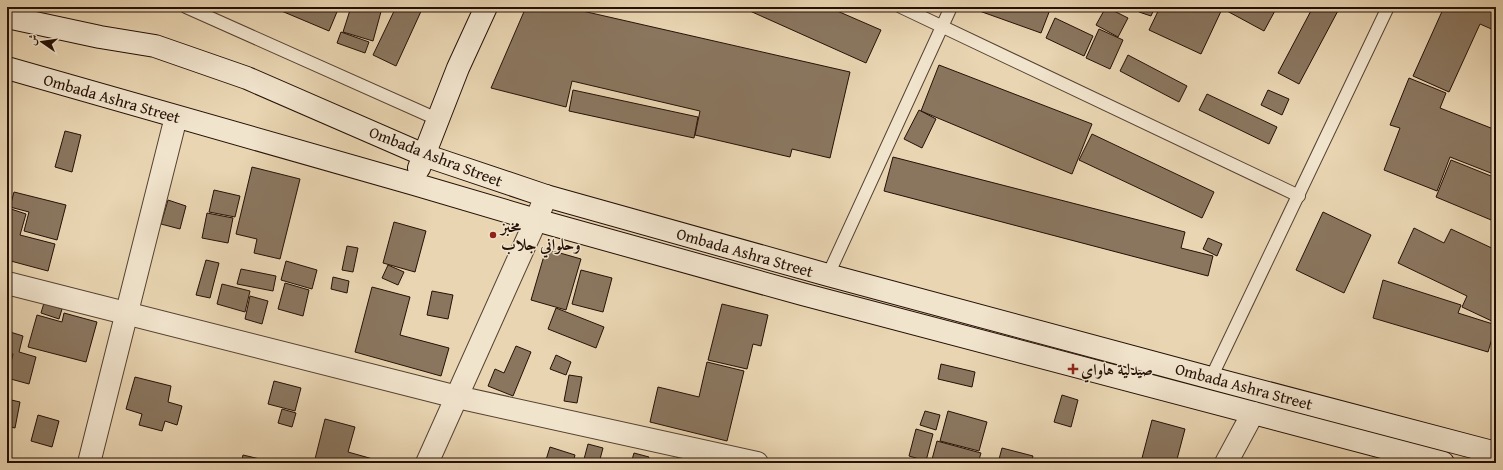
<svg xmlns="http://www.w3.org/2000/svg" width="1503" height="470" font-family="'Gentium Book Plus',Amiri,serif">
<rect width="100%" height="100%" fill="#e9d5b2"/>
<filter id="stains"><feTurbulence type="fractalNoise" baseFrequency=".005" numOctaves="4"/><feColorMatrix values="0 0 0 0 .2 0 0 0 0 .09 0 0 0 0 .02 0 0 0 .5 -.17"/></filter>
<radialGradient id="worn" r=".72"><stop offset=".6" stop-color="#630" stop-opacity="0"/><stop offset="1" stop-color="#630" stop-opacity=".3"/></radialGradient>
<g fill="#8a765f" stroke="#241006">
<polygon points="272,7 339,7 329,31"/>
<polygon points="351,7 382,8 373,41 343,32"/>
<polygon points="396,7 423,7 396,66 373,55"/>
<polygon points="526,7 565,7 850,72 830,158 792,149 790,157 695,135 700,111 572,81 566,107 491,88"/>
<polygon points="741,7 828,7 881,30 866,63"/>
<polygon points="971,7 1051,7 1041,33 971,8"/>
<polygon points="1106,7 1128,18 1118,37 1096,25"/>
<polygon points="1141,7 1155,7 1151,16 1139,12"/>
<polygon points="1160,7 1223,7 1201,54 1149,30"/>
<polygon points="1229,7 1277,7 1264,31 1227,11"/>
<polygon points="1313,7 1340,7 1299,84 1278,73"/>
<polygon points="1444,7 1496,7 1496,31 1480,24 1449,92 1413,76"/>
<polygon points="1055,18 1093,36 1084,56 1046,38"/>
<polygon points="1099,29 1123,40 1110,69 1086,58"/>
<polygon points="341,32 369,42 365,53 337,43"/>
<polygon points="1128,55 1187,86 1179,102 1120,71"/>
<polygon points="939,65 1092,124 1072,174 921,111"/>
<polygon points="1409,78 1446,93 1440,108 1496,130 1496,175 1450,157 1437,191 1384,170 1400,128 1390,125"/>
<polygon points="573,90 698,117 694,138 569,111"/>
<polygon points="1268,90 1289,99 1282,115 1261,105"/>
<polygon points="1207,94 1277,127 1269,144 1199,110"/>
<polygon points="919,110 936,119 922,148 904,139"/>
<polygon points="65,131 81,135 72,172 55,167"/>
<polygon points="1092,134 1214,192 1202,218 1079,160"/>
<polygon points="893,157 1185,232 1181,248 1213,256 1208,276 884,191"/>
<polygon points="1451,160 1496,178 1496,222 1436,197"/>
<polygon points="252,167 300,179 280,259 254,253 257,239 236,234"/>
<polygon points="214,190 240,196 235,217 209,212"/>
<polygon points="14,192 66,205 57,240 24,231 29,212 10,207"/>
<polygon points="168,200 186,206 180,229 161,224"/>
<polygon points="11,209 26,214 20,235 55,244 48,271 7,260 7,225"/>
<polygon points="1323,212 1371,235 1344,293 1296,270"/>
<polygon points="207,213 233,218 228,243 202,238"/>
<polygon points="394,222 426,231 415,272 383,263"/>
<polygon points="1414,228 1444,243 1451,229 1496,250 1496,323 1462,307 1467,296 1398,263"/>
<polygon points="1208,238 1222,244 1217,256 1203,249"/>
<polygon points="347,246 358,248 353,272 342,270"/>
<polygon points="546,249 581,259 566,310 531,300"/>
<polygon points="206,260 219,263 210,298 196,295"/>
<polygon points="286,261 317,270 312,289 281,280"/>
<polygon points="388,265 404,272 398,285 382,278"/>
<polygon points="241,269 276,276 273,291 237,284"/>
<polygon points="581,270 612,278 603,312 572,304"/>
<polygon points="333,277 349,281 347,293 331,289"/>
<polygon points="1383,280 1461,305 1458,313 1496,325 1488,352 1373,318"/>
<polygon points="285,283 309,290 303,316 278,309"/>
<polygon points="222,284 250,291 245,312 217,304"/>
<polygon points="372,287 410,297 400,335 449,348 441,376 355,352"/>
<polygon points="432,291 453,295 448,319 427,315"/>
<polygon points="250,296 268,301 262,324 245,319"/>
<polygon points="44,303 62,309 59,319 41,313"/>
<polygon points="722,304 768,315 761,346 753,344 747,369 708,360"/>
<polygon points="556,308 604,327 596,348 548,329"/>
<polygon points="64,313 97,322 86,362 28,347 37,315 62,322"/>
<polygon points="7,331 23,336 19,352 36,357 29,384 7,378 13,354 7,352"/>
<polygon points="516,346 531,352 513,396 488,386 495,369 504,373"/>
<polygon points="556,355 571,362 566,375 550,369"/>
<polygon points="707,362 744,371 727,441 650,422 658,387 699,397"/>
<polygon points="941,364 975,372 972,387 938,379"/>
<polygon points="569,375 582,377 577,403 564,401"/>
<polygon points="135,377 171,386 168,402 182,406 177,425 165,421 162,431 139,425 142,414 126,409"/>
<polygon points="274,381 301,388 295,411 268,404"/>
<polygon points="1062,395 1078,400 1071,427 1054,422"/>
<polygon points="7,399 20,402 15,428 7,426"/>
<polygon points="282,409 296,413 292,427 278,423"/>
<polygon points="925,411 940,415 936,430 920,425"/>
<polygon points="948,411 987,422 979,451 940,441"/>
<polygon points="38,415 59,421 52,447 31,441"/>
<polygon points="325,419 355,427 348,452 380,461 379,463 314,463"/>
<polygon points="1152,420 1185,429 1176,463 1141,462"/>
<polygon points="916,429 933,434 926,461 909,456"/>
<polygon points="937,441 981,453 978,463 965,461 964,463 931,463"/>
<polygon points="588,444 603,448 599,463 583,463"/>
<polygon points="550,447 575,455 573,463 545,463"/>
<polygon points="1002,448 1033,456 1031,463 998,463"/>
<polygon points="679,450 693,453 691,463 676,463"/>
<polygon points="634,453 649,457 647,463 631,463"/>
<polygon points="243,455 264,460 263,463 241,463"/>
<polygon points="192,460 205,463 191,463"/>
</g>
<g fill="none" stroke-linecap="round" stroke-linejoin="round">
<defs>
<g id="lane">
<polyline points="186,7 437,119"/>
<polyline points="901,7 1299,196"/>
<polyline points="828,275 951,7"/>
<polyline points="1211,378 1388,7"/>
</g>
<g id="street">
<polyline points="7,283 457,397 757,463"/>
<polyline points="89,463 176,117"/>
<polyline points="427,463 536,220 546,196"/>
<polyline points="1226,463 1253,413"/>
</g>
<g id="secondary">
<polyline points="7,17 100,37 155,46 247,78 424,155 546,196 828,275 1211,378 1496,453"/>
<polyline points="7,68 414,184 536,220 802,294 1443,463"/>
<polyline points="419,168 458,68 486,7"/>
</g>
</defs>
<use href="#lane" stroke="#554131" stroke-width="14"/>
<use href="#street" stroke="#554131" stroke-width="24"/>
<use href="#secondary" stroke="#241006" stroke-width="24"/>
<use href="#lane" stroke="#f1e4cd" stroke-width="12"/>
<use href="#street" stroke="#f1e4cd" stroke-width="22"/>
<use href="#secondary" stroke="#f1e4cd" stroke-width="22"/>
</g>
<g fill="#8f2418" stroke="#f1e4cd" stroke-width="1.5">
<circle cx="493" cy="235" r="4"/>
<path d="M1071 363h4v4h4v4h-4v4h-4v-4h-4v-4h4z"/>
</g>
<g text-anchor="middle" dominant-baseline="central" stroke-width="3" stroke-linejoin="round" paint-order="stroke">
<g font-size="16" fill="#241006" stroke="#f1e4cd">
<text transform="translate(112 98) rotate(16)">Ombada Ashra Street</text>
<text transform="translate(436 156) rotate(21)">Ombada Ashra Street</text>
<text transform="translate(745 252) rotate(16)">Ombada Ashra Street</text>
<text transform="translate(1244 386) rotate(15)">Ombada Ashra Street</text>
</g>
<g font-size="16" font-weight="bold" fill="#241006" stroke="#f1e4cd" text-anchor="start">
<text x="501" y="226">مخبز<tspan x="501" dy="18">وحلواني جلاب</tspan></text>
<text x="1081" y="369">صيدلية هاواي</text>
</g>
</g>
<rect width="1503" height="470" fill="none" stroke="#e9d5b2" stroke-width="24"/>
<rect x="8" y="8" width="1487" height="454" fill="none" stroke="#241006" stroke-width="2"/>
<rect x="12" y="12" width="1479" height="446" fill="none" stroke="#241006"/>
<g transform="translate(42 42) rotate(283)" stroke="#f1e4cd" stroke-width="3" paint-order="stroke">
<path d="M0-3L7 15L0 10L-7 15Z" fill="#241006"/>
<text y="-6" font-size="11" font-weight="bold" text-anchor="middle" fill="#241006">ش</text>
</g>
<rect width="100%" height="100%" filter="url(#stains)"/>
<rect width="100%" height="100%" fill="url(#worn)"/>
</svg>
